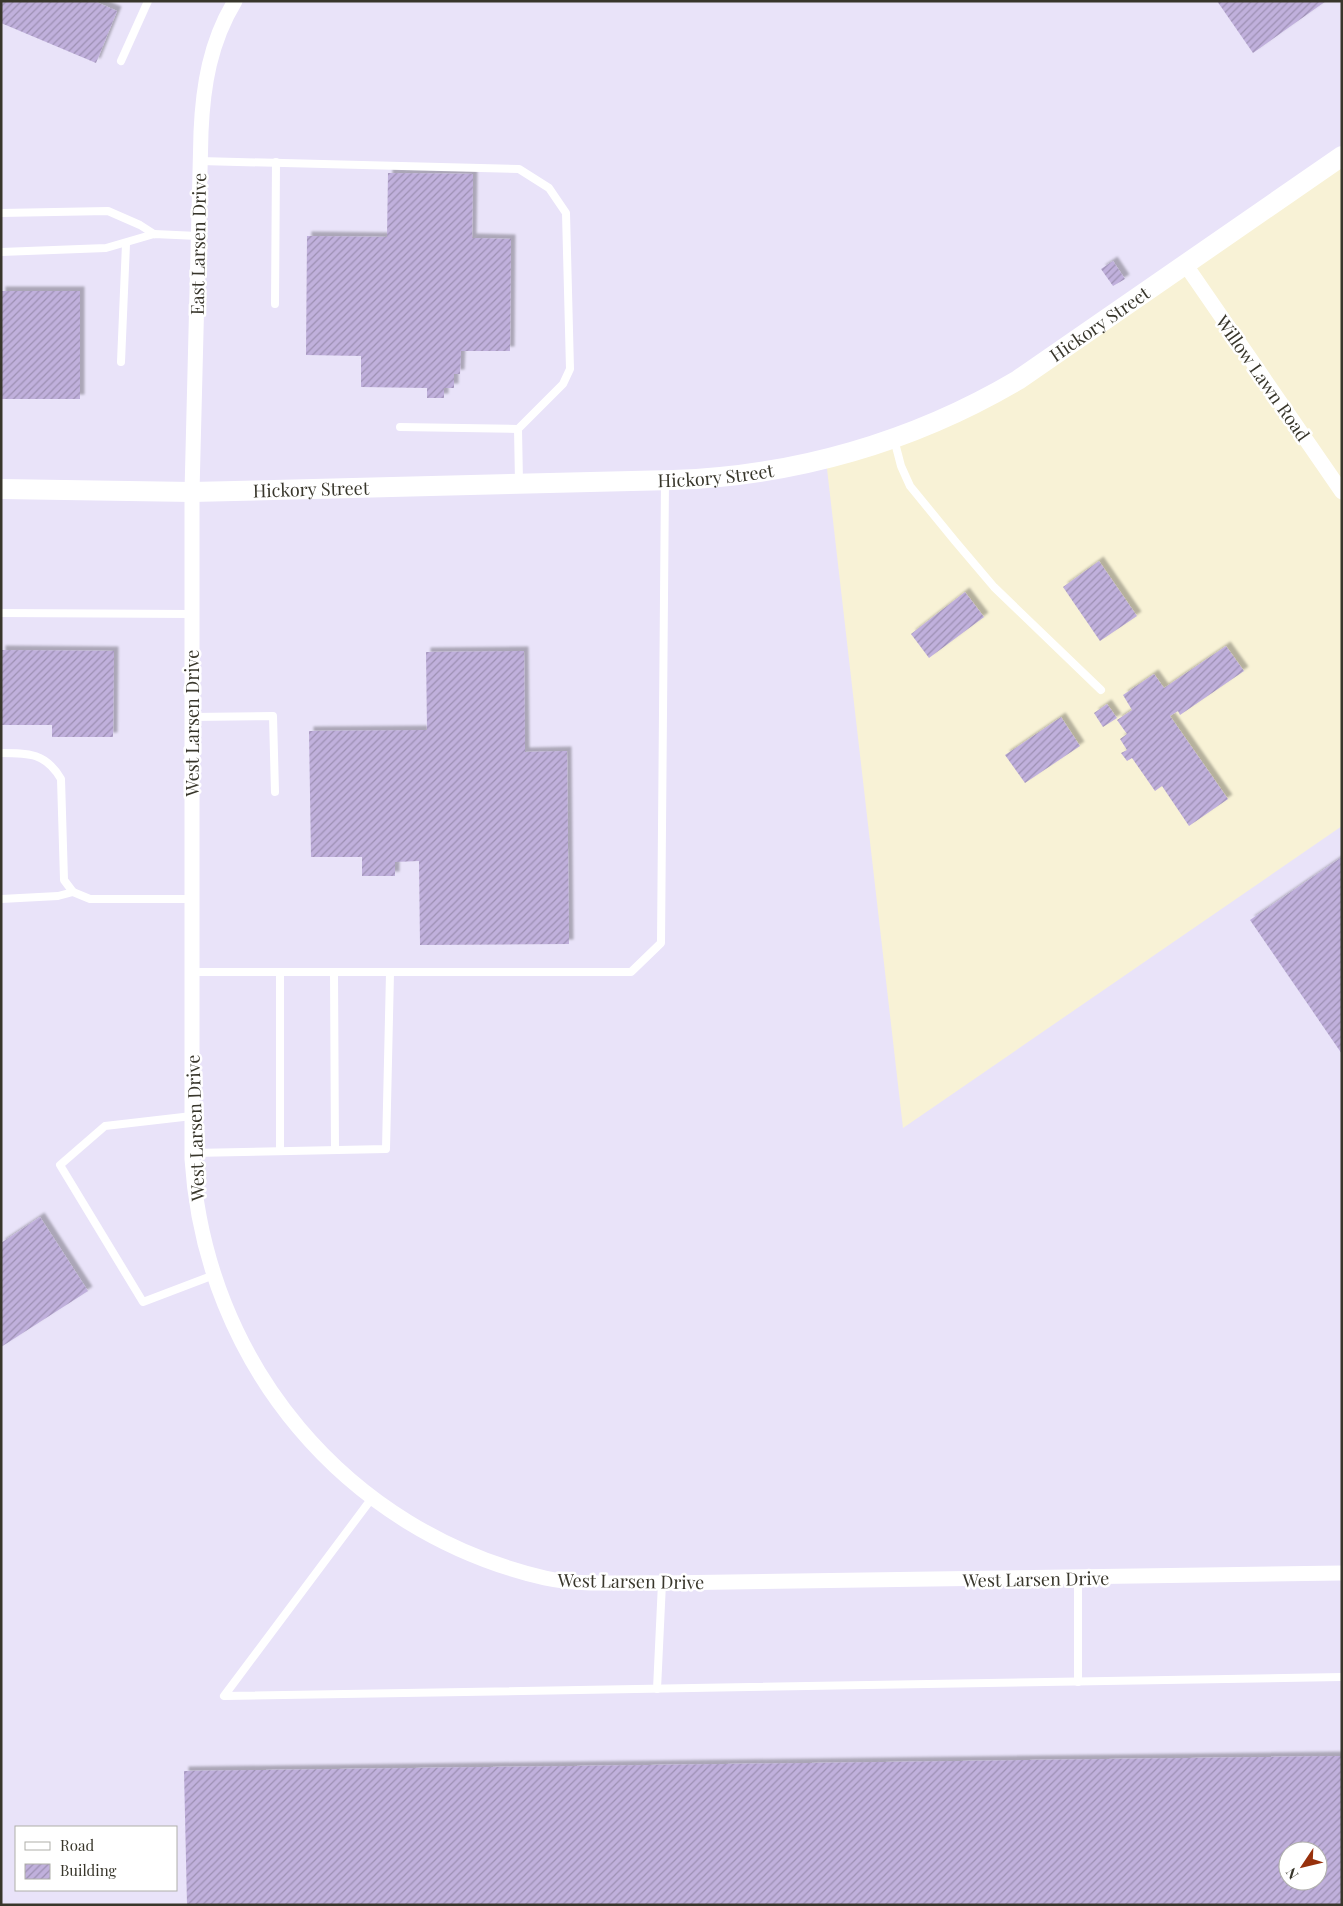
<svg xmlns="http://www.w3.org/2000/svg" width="1343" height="1906" font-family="'Playfair Display',serif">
<defs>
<pattern id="building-hatch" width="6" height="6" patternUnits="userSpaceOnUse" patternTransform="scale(1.25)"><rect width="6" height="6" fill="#c0b0dc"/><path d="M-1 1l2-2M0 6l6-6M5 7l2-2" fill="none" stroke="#9d90b3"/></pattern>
<filter id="shadow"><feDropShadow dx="4.5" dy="-4.5" stdDeviation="1" flood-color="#0004"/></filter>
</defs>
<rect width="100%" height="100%" fill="#f8f2d6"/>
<path fill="#e9e3f9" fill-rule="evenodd" d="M1,1H1342V156L1018,380L826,460L903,1128L1342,826V1905H1ZM16,1827H176V1890H16ZM1288,1851H1318V1881H1288Z"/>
<g fill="url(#building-hatch)" fill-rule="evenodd" filter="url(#shadow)">
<polygon points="1,1 94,1 117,11 96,63 1,23"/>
<polygon points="1217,1 1326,1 1253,53"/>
<polygon points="388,173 473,174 472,238 511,239 510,351 461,351 460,374 454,374 454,388 444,388 444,398 427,398 427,388 361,387 361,356 306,355 307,236 387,237"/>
<polygon points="1113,261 1125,279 1113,286 1101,269"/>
<rect x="1" y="291" width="79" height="108"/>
<polygon points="1099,561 1137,616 1100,641 1063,587"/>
<polygon points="965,592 984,617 929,658 911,634"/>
<polygon points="1226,646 1244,671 1180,715 1178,711 1170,716 1228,799 1189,826 1162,786 1155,791 1132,758 1127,761 1121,753 1127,750 1120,739 1127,734 1117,720 1132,710 1123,695 1154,674 1164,688"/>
<polygon points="1,650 114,651 113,737 52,737 52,725 1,725"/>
<polygon points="524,651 525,752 567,751 569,944 420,945 419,861 395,862 395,876 362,876 362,857 311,857 309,731 427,730 426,652"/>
<polygon points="1107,704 1117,718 1103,727 1094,713"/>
<polygon points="1061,717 1080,746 1025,783 1005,755"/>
<polygon points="1342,857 1342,1054 1250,920"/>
<polygon points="40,1217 88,1291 1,1347 1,1243"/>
<path d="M1342,1756V1905H187L184,1771ZM1288,1851H1318V1881H1288Z"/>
</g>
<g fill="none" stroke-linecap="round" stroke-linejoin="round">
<g stroke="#fff" stroke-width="8">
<polyline points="121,61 148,1"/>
<polyline points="200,161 519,169 549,188 566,213 570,369 563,384 518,429 519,482"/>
<polyline points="1,213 108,211 140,225 154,234"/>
<polyline points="1,252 106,248 154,234 198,236"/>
<polyline points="275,304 276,162"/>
<polyline points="121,362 126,244"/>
<polyline points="400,427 518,429"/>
<polyline points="894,439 901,466 910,486 955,541 994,587 1101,690"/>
<polyline points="1,613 192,614"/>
<polyline points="192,717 273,716 275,792"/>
<path d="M1,753C29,753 46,753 61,779L64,880L73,892L90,899H192"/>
<polyline points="1,899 58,896 73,892"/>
<polyline points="192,972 631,972 661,943 665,481"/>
<polyline points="334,973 335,1150"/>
<polyline points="192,1116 105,1126 60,1165 143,1302 214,1275"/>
<polyline points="280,1151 280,973"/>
<polyline points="192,1153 386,1149 390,973"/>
<polyline points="372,1498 224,1696 1342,1677"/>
<polyline points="1078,1682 1078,1578"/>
<polyline points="657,1689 662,1583"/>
</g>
<g stroke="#fff" stroke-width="15">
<path d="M235,1C210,42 203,86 201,132L192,492V1159C205,1363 346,1532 545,1578C582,1586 624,1582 662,1583L1342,1573"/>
<polyline points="1185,264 1342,492"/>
</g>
<path stroke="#fff" stroke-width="20" id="s1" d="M1,489L192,492L673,480C795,476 913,442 1018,380L1342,156"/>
</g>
<g text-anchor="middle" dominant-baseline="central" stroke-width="5" stroke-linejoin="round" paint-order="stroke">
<g font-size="18" fill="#38362b" stroke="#fff">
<text transform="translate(198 244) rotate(-89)">East Larsen Drive</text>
<text stroke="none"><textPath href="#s1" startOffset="1134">Hickory Street</textPath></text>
<text transform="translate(1263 378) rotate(55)">Willow Lawn Road</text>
<text stroke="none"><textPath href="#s1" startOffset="715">Hickory Street</textPath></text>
<text stroke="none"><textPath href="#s1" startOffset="310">Hickory Street</textPath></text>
<text transform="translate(192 723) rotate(-90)">West Larsen Drive</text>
<text transform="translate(195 1128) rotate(-92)">West Larsen Drive</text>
<text transform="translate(1036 1579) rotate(-1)">West Larsen Drive</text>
<text transform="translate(631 1581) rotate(1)">West Larsen Drive</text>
</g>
</g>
<rect width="1343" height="1906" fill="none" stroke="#38362b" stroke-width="5"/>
<rect x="15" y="1826" width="162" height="65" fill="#ffffff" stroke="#afafaa"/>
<rect x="25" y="1842" width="25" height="8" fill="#ffffff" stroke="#afafaa"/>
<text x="60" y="1851" font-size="15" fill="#38362b">Road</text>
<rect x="25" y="1864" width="25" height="15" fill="url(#building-hatch)" stroke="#afafaa"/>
<text x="60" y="1876" font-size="15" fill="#38362b">Building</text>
<g transform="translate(1303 1866) rotate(235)"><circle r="24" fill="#ffffff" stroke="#afafaa"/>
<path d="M0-4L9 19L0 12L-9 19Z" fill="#97300c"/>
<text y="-8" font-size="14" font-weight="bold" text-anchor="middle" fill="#38362b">N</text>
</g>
</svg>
